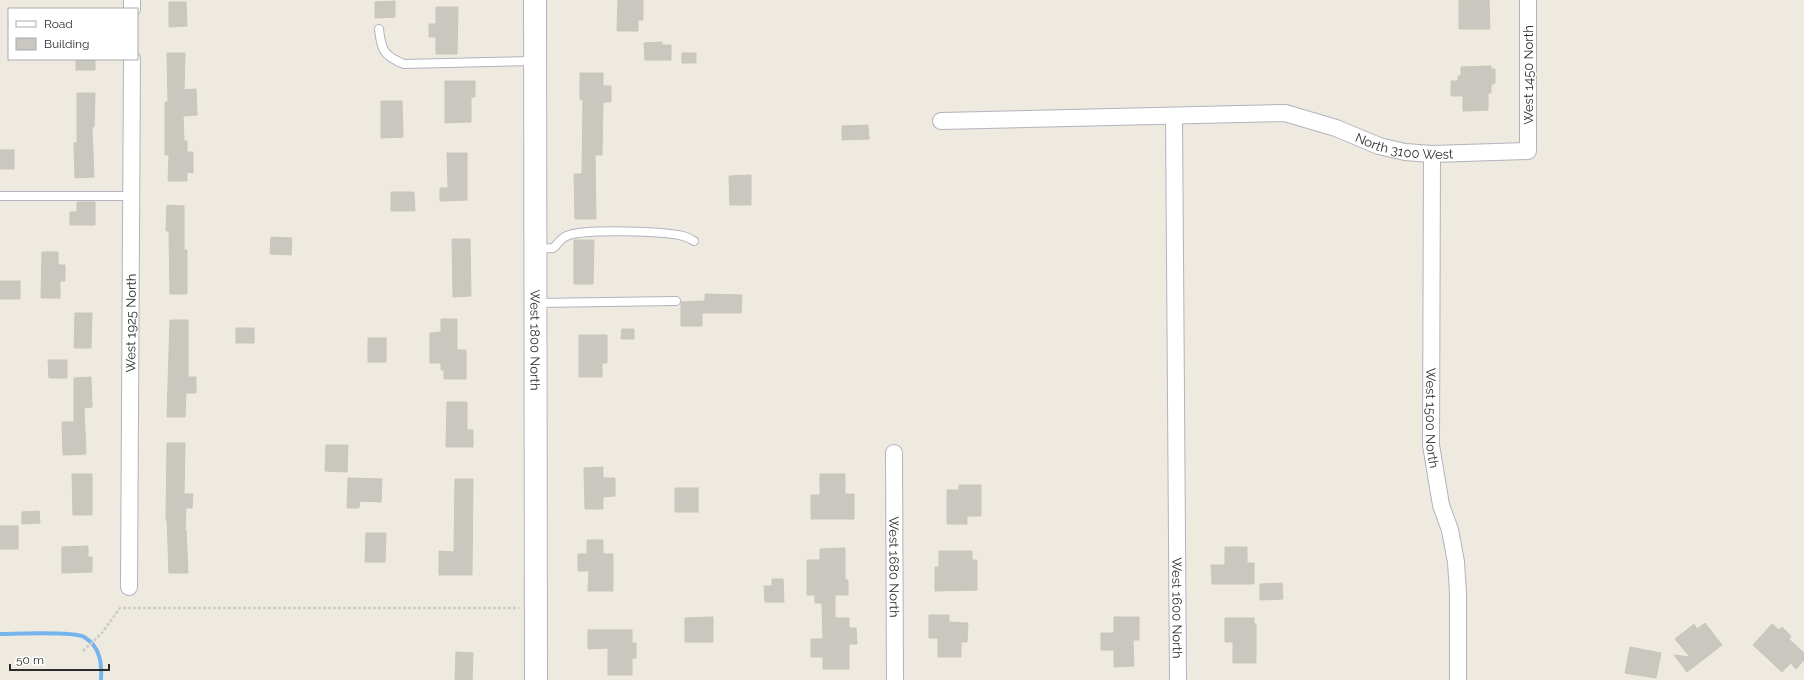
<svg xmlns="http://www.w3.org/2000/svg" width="1804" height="680" font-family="Raleway,sans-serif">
<rect width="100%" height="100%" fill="#eeeadf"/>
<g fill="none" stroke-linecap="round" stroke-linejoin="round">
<path stroke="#75b4ed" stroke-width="4" d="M0,634C15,634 74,631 84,637C100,646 102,663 101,680"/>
</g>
<g fill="#c9c7bf" stroke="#c9c7b9">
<polygon points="618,0 643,0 643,20 638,20 638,31 617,31"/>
<polygon points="1459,0 1489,0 1490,29 1459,29"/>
<polygon points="395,1 395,17 375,18 375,2"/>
<polygon points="169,2 186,2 187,26 169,27"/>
<polygon points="436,7 458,7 457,54 436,54 436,37 429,37 429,24 436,24"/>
<polygon points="662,42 662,45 671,45 671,60 645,60 644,43"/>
<polygon points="167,53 185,53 184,90 196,89 197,115 183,116 184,141 187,141 187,152 193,152 193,173 187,172 187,181 168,181 169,155 165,155 165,102 168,102"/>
<rect x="682" y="53" width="14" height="10"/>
<rect x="76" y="59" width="19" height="11"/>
<polygon points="1491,66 1491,69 1495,69 1495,83 1491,85 1491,93 1488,93 1488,110 1463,111 1463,96 1451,96 1451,81 1458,81 1458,76 1461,76 1461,67"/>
<polygon points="580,73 603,73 603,86 611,86 611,102 603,102 602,155 595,155 596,219 575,219 574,174 582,174 583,100 580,99"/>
<polygon points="445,81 475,81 475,97 471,97 471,122 445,123"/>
<polygon points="77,93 95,93 94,127 92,127 94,177 75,178 74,143 77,143"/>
<polygon points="381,101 402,101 403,137 381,138"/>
<polygon points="868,125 869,139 842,140 842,126"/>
<rect x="0" y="150" width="14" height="19"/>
<polygon points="447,153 467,153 467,200 440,201 440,188 448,188"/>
<polygon points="751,175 751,205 730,205 729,176"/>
<polygon points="391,192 414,192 415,211 391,211"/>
<polygon points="77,202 95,202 95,225 70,225 70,212 77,212"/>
<polygon points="167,205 184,206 184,250 187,250 187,294 170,294 169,231 166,231"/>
<polygon points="271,237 292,238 291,255 270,254"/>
<polygon points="452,239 470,239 471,296 453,297"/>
<polygon points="574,240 594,240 593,284 574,284"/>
<polygon points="42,252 58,252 58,265 65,265 65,281 60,281 60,298 41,298"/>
<rect x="0" y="281" width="20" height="18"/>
<polygon points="705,294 742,295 741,313 702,313 702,326 681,326 681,302 705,301"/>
<polygon points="75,313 92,313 91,348 74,348"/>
<polygon points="441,319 457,319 457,350 466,350 466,379 444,379 444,370 441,370 441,363 430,363 430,333 441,332"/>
<polygon points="170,320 188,320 188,377 196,377 196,393 186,393 185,417 167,417"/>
<rect x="236" y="328" width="18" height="15"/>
<polygon points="622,329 634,329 634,339 621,339"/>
<polygon points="579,335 607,335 607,363 602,363 602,377 579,377"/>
<rect x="368" y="338" width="18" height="24"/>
<polygon points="48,360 67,360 67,378 49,378"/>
<polygon points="91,377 92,407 84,408 86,454 63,455 62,422 74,422 74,378"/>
<polygon points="447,402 467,402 467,430 473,430 473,447 446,447"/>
<polygon points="167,443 185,443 184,494 193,494 192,508 186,508 185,531 186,530 188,573 169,573 167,520 166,520"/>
<polygon points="326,445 348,445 347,472 325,471"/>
<polygon points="603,467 603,478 615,478 615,496 603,497 603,509 585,509 584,468"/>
<polygon points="72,474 92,474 92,515 73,515"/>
<polygon points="820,474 845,474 845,494 854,494 854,519 811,519 811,495 820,495"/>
<polygon points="348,478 382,479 381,502 360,501 359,508 347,508"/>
<polygon points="455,479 473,479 472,575 439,575 439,551 454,552"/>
<polygon points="959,485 981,485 981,516 967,516 967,524 947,524 947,490 959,490"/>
<rect x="675" y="488" width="23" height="24"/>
<polygon points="39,511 40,523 22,524 22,512"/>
<rect x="0" y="526" width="18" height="23"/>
<polygon points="366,533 386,533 385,562 365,562"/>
<polygon points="587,540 603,540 603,554 613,554 613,591 588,591 589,571 578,571 578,554 587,554"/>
<polygon points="88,546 88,557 92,557 92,572 62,573 62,547"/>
<polygon points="1225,547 1247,547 1247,563 1254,563 1254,584 1212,584 1211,565 1225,565"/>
<polygon points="845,548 845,580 848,580 848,595 835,595 835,618 849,618 849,628 856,628 857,644 849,644 849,669 823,669 823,657 811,657 811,639 823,639 822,603 815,603 815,595 807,595 807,560 820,560 820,549"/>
<polygon points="939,551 972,551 972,560 977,560 977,590 935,591 935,567 939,567"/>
<polygon points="772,579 783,579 784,602 765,602 764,586 772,586"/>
<polygon points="1282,583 1283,599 1260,600 1260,584"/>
<polygon points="929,615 949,615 949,622 968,623 967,642 961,642 961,657 938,657 938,638 929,638"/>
<polygon points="713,617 713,642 685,642 685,618"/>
<polygon points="1114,617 1139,617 1139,640 1133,640 1134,666 1114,667 1114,650 1101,650 1101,633 1114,633"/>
<polygon points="1225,618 1254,618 1254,624 1256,624 1256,663 1233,663 1233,642 1225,642"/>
<polygon points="1705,623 1722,645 1687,672 1674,655 1690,657 1675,639 1694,624 1697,629"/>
<polygon points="1772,624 1779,630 1782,627 1791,636 1789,639 1804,653 1804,660 1796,669 1791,663 1782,672 1753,645"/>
<polygon points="588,630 632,630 632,643 636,643 636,658 632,658 632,675 608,675 608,648 588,649"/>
<polygon points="1630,647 1661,653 1656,678 1625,673"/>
<polygon points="456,652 473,653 472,680 455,680"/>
</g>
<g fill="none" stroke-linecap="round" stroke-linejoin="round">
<defs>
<g id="lane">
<path d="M379,29C381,50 384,56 404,64L534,61"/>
<polyline points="0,196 131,196"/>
<path d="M536,249L553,248C560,243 559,238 569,235C588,229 663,231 683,236C687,237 691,239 694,241"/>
<polyline points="536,303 676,301"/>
</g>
<g id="street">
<polyline points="132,9 132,0"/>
<path id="s1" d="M1174,116L1178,680"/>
<path id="s2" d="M941,121L1285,113L1336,128L1379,146L1405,152L1432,154L1528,151V0"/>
<path id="s3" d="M1432,154L1431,445L1441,505L1450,530L1456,562L1458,593V680"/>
<path id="s4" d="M894,453L895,680"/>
<path id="s5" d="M129,587L132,59"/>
</g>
<g id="secondary">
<path id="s6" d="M535,0L536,680"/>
</g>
</defs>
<use href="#lane" stroke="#b3b2bf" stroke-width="10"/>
<use href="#street" stroke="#b3b2bf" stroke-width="18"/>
<use href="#secondary" stroke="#b3b2bf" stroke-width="24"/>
<polyline stroke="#ccc" stroke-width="2.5" stroke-dasharray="3 2" stroke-linecap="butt" points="83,651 101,634 120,608 519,608"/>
<use href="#lane" stroke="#fff" stroke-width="8"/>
<use href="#street" stroke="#fff" stroke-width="16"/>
<use href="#secondary" stroke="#fff" stroke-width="22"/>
</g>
<g text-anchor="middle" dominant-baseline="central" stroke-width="3.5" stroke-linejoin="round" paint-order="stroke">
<g font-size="13" fill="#2c2c2c" stroke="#fff">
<text transform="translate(1528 75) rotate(-90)">West 1450 North</text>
<text stroke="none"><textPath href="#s2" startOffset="469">North 3100 West</textPath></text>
<text stroke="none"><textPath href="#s5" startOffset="264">West 1925 North</textPath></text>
<text stroke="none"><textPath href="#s6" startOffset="340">West 1800 North</textPath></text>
<text stroke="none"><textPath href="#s3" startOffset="264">West 1500 North</textPath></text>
<text stroke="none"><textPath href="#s4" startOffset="114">West 1680 North</textPath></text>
<text stroke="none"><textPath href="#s1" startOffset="492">West 1600 North</textPath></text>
</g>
</g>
<rect x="8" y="8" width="130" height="52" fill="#ffffff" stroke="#ababab"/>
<rect x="16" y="21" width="20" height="6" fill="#ffffff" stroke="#ababab"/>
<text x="44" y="28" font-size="12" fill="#2c2c2c">Road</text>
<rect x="16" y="38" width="20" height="12" fill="#c9c7bf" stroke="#ababab"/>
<text x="44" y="48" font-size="12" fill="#2c2c2c">Building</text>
<path d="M10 664v6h99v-6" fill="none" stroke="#2c2c2c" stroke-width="2"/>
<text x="16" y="664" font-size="12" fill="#2c2c2c" stroke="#ffffff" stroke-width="3" paint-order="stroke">50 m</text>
</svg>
